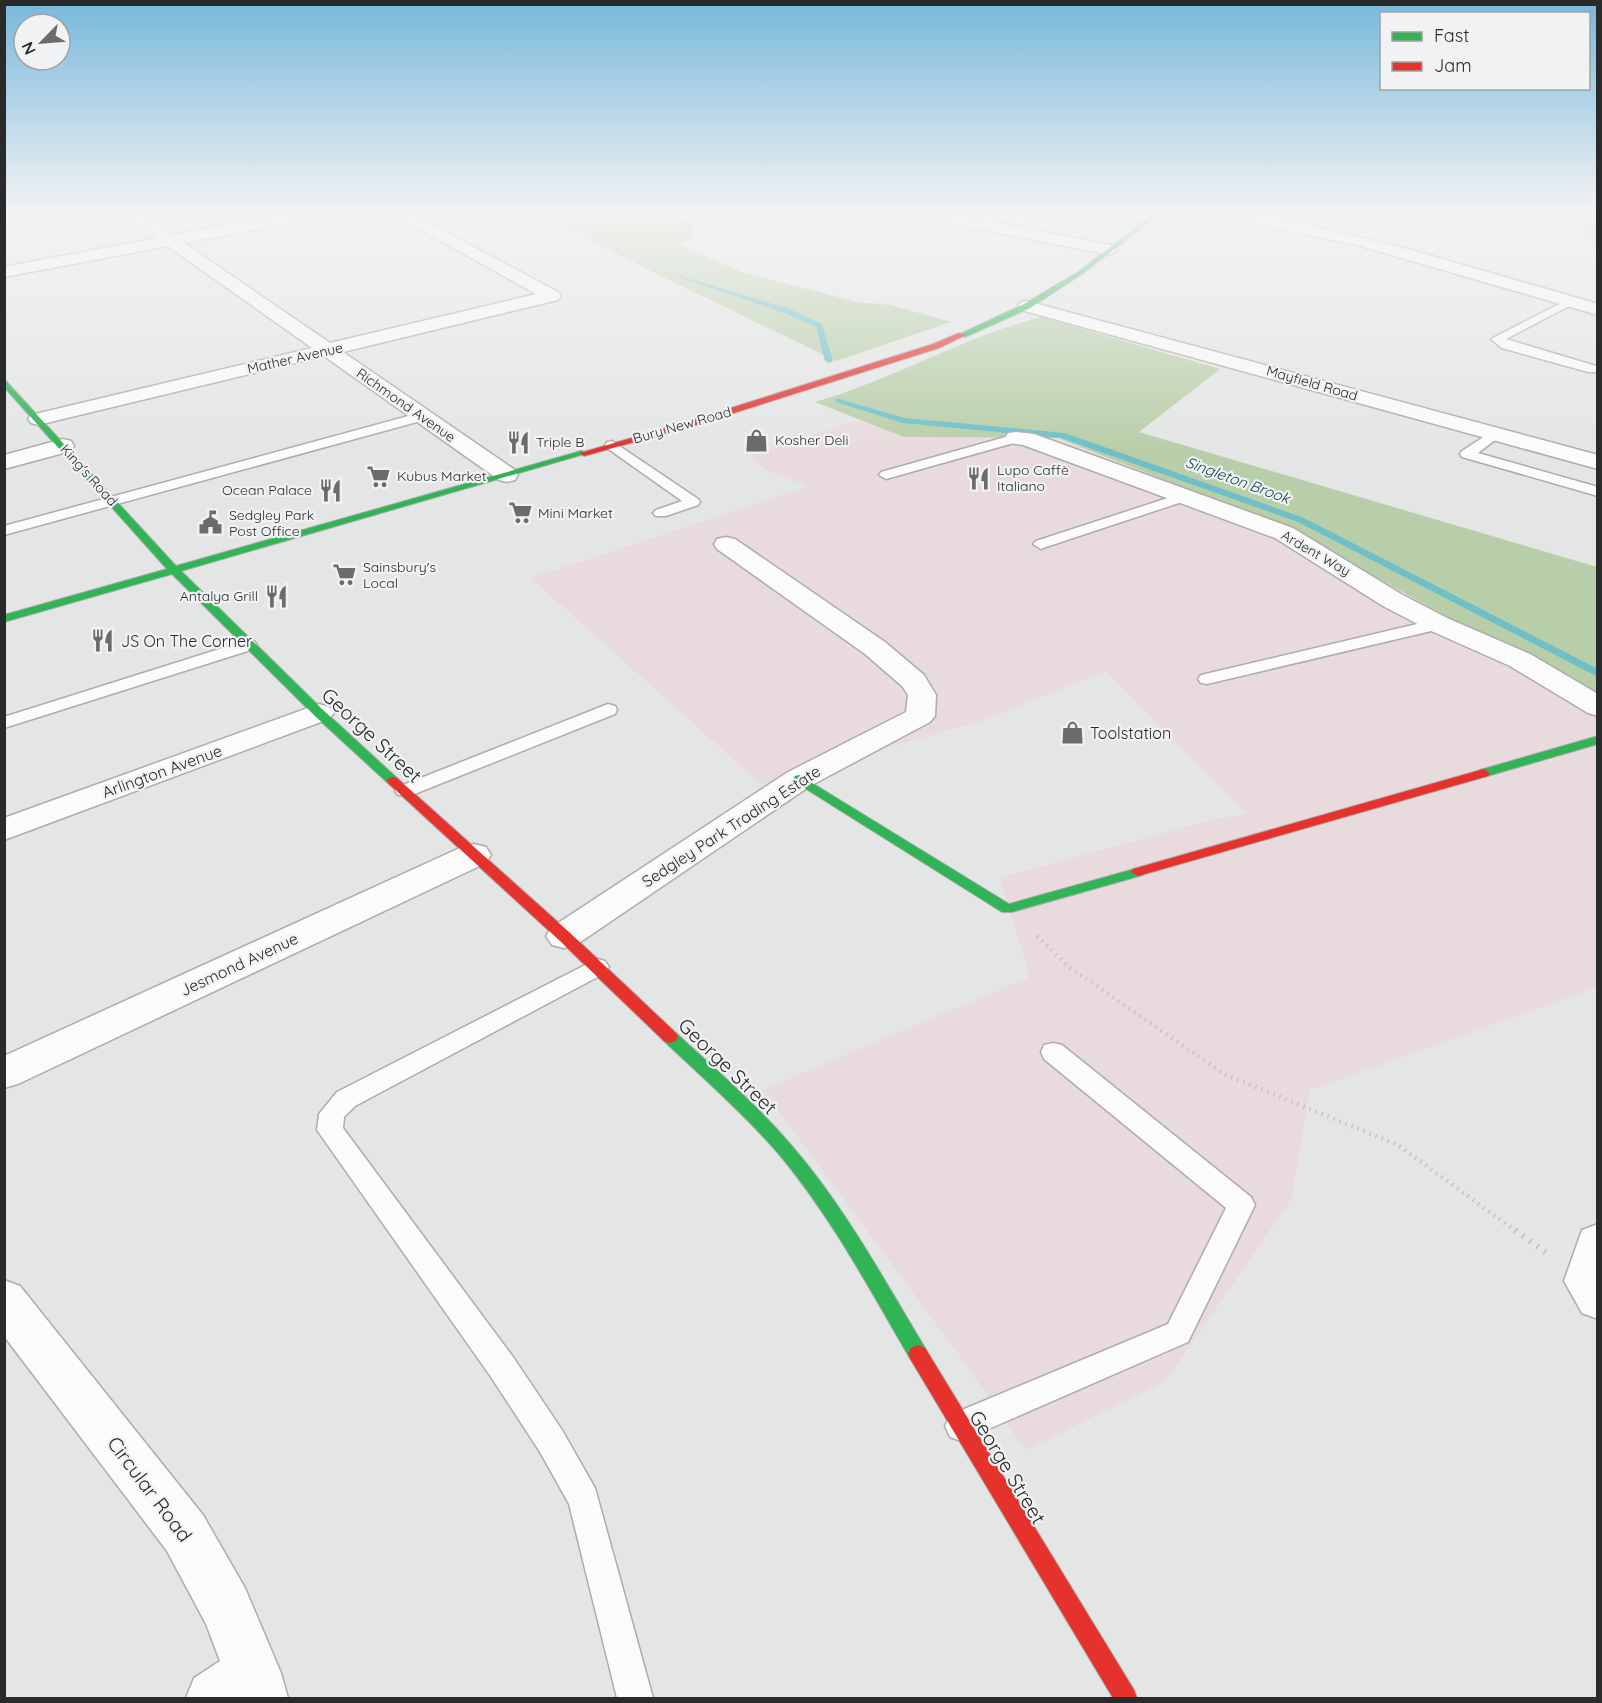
<svg xmlns="http://www.w3.org/2000/svg" width="1602" height="1703" font-family="Quicksand,sans-serif">
<rect width="100%" height="100%" fill="#e4e5e5"/>
<polygon fill="#e9dbdd" points="861,419 904,437 1057,438 1287,528 1597,700 1597,987 1310,1090 1291,1200 1165,1382 1025,1450 965,1363 763,1090 1030,977 999,878 1215,819 1247,814 1105,671 984,720 761,784 531,578 810,486 765,470 751,455"/>
<polygon fill="#c4d3b9" points="1560,211 1588,211 1597,214 1597,246"/>
<g fill="#b8cea8">
<polygon points="535,211 651,211 662,217 675,214 694,224 690,240 677,244 742,272 857,302 891,305 951,322 836,361 657,274"/>
<path d="M1041,317L1220,369L1139,432L1597,567V700L1287,528L1058,438L904,437L815,402C893,380 963,337 1041,317Z"/>
</g>
<g fill="none" stroke-linecap="round" stroke-linejoin="round">
<g fill="#6ebfc7" fill-rule="evenodd">
<polygon points="681,276 790,309 822,324 833,361 829,363 825,361 816,327 784,313 681,278"/>
<polygon points="836,398 904,418 1065,433 1304,518 1598,669 1598,677 1298,522 1061,438 903,423 836,402"/>
</g>
<defs>
<g id="lane">
<path d="M1038,211H1051L1034,221L1021,224L998,220L984,228L975,226C998,205 1013,224 1038,211Z"/>
<polygon points="1138,211 1158,211 1163,214 1158,217"/>
<polygon points="1569,299 1573,300 1573,304 1506,339 1596,366 1596,372 1588,372 1502,348 1491,339"/>
<polygon points="423,412 428,413 430,416 428,419 4,535 4,526"/>
<polygon points="1494,430 1499,431 1501,434 1499,437 1478,453 1598,487 1598,496 1462,457 1460,454 1462,451"/>
<polygon points="1016,434 1021,435 1023,438 1021,441 886,479 879,475 881,472"/>
<polygon points="612,441 698,499 700,502 698,505 666,516 656,516 653,513 656,510 682,501 607,448 605,445 607,442"/>
<polygon points="1183,493 1188,494 1190,497 1188,500 1046,547 1041,549 1033,544 1036,541"/>
<polygon points="1438,619 1444,620 1446,624 1444,628 1207,684 1201,683 1198,679 1201,675"/>
<polygon points="248,640 254,641 257,645 254,649 4,728 4,717"/>
<polygon points="608,704 615,706 617,710 615,714 412,795 398,795 395,791 398,787"/>
<polygon points="597,959 605,961 609,967 605,973 355,1106 344,1117 343,1128 513,1357 562,1430 595,1488 653,1698 617,1698 569,1504 540,1452 491,1377 317,1130 319,1114 337,1092"/>
<polygon points="1053,1043 1062,1045 1251,1197 1255,1205 1188,1342 961,1441 950,1437 945,1426 950,1415 1168,1324 1226,1208 1044,1059 1041,1052 1044,1045"/>
</g>
<g id="street">
<polygon points="121,211 138,211 174,235 304,211 336,211 329,216 184,243 330,343 536,294 387,211 406,211 558,292 561,296 558,300 343,352 515,470 518,475 515,480 507,482 499,480 324,356 38,425 31,423 28,419 31,415 312,348 168,246 4,277 4,267 157,238"/>
<polygon points="906,211 937,211 1110,245 1118,250 1110,255 913,216"/>
<polygon points="1212,211 1245,211 1267,215 1415,251 1598,304 1598,315 1357,245 1219,216"/>
<polygon points="1027,301 1598,455 1598,469 1021,310 1018,306 1021,302"/>
<polygon points="1016,432 1034,434 1293,528 1401,594 1447,618 1530,654 1598,694 1598,716 1588,713 1510,666 1429,630 1383,606 1275,538 1023,445 1008,443 1005,438 1008,433"/>
<polygon points="63,439 71,441 74,446 71,451 4,469 4,455"/>
<polygon points="726,537 735,539 885,642 924,675 936,695 935,716 930,722 810,786 576,945 564,948 552,945 546,936 552,927 788,772 906,712 908,695 902,686 865,654 717,549 714,544 717,539"/>
<polygon points="319,704 329,707 334,713 329,719 4,840 4,818"/>
<polygon points="474,844 486,847 491,855 486,863 18,1084 4,1088 4,1056 462,847"/>
<polygon points="1598,1224 1598,1319 1582,1313 1564,1281 1582,1230"/>
<polygon points="4,1280 20,1286 203,1515 245,1588 281,1673 288,1698 186,1698 194,1678 220,1661 206,1624 167,1551 4,1336"/>
</g>
<g id="fast">
<polygon points="1157,211 1164,211 1082,274 1030,308 965,337 958,335 1024,304 1078,272"/>
<polygon points="4,379 176,566 581,451 588,453 181,571 323,710 397,778 399,781 397,784 389,784 315,716 172,574 4,622 4,615 167,569 4,387"/>
<polygon points="1598,736 1598,744 1484,777 1478,773 1480,770"/>
<polygon points="799,775 1009,904 1138,868 1145,872 1143,875 1012,912 1002,912 795,782 793,779 795,776"/>
<path d="M670,1031L676,1033C715,1069 756,1104 791,1145C844,1206 883,1278 925,1348L928,1354L925,1360L918,1363L911,1360C870,1290 831,1216 778,1153C743,1113 703,1078 664,1041L662,1037L664,1033Z"/>
</g>
<g id="jam">
<polygon points="959,333 966,335 939,348 699,424 584,456 580,453 693,420 933,344"/>
<polygon points="1484,769 1490,773 1488,776 1138,876 1131,872 1133,869"/>
<polygon points="393,777 397,778 569,932 676,1033 678,1037 676,1041 670,1043 664,1041 559,940 389,784 387,781 389,778"/>
<polygon points="918,1345 925,1348 1134,1690 1137,1698 1113,1698 911,1360 908,1354 911,1348"/>
</g>
</defs>
<use href="#lane" stroke="#acacad" stroke-width="3"/>
<use href="#street" stroke="#acacad" stroke-width="3"/>
<use href="#fast" stroke="#acacad" stroke-width="2"/>
<use href="#jam" stroke="#acacad" stroke-width="2"/>
<g stroke="#c3c4c4" stroke-width="2" stroke-dasharray="1 2" stroke-linecap="butt">
<polyline points="1554,211 1598,252"/>
<polyline points="861,402 908,415 972,420"/>
<polyline points="1119,437 1190,450 1598,574"/>
</g>
<polyline stroke="#c3c4c4" stroke-width="4.5" stroke-dasharray="1.5 5" stroke-linecap="butt" points="1037,936 1069,967 1224,1074 1398,1145 1517,1232"/>
<polyline stroke="#c3c4c4" stroke-width="6" stroke-dasharray="2 7" stroke-linecap="butt" points="1515,1230 1549,1255"/>
<use href="#lane" fill="#fbfbfb" fill-rule="evenodd"/>
<use href="#street" fill="#fbfbfb" fill-rule="evenodd"/>
<use href="#fast" fill="#30b455" fill-rule="evenodd"/>
<use href="#jam" fill="#e5322d" fill-rule="evenodd"/>
</g>
<linearGradient id="sky" x2="0" y2="1"><stop stop-color="#77b8db"/><stop offset="0.47" stop-color="#f3f3f3"/><stop offset="1" stop-color="#f3f3f3" stop-opacity="0"/></linearGradient>
<rect width="1602" height="450" fill="url(#sky)"/>
<defs>
<symbol id="shop-bare" viewBox="-9 -9 18 18"><path d="M-5-2.5h2.3a2.7 3.5 0 0 1 5.4 0H5L5.5 6h-11ZM-1.5-2.5h3a1.5 2.3 0 0 0-3 0Z" fill="#6a6b6c" stroke="#f0f2f3" stroke-width="2.5" paint-order="stroke"/></symbol>
<symbol id="restaurant-bare" viewBox="-9 -9 18 18"><path d="M-5-6h1v4h1v-4h1v4h1v-4h1v5L-1.5 .5V6h-2V.5L-5-1ZM5-6V6H3V1.5H1.5Q1.5-4 5-6Z" fill="#6a6b6c" stroke="#f0f2f3" stroke-width="2.5" paint-order="stroke"/></symbol>
<symbol id="supermarket-bare" viewBox="-9 -9 18 18"><path d="M-6-5.5h2.5l.6 2H6L4.5 2H-2.5L-4.4-4H-6ZM-1.5 3.2a1.3 1.3 0 1 0 .1 0ZM3 3.2a1.3 1.3 0 1 0 .1 0Z" fill="#6a6b6c" stroke="#f0f2f3" stroke-width="2.5" paint-order="stroke"/></symbol>
<symbol id="civic-bare" viewBox="-9 -9 18 18"><path d="M-.6-6.5H3V-4.5H.6V-3L4-1V1h2V6H-6V1h2V-1L-.6-3ZM-1.2 2.5V6h2.4V2.5Z" fill="#6a6b6c" stroke="#f0f2f3" stroke-width="2.5" paint-order="stroke"/></symbol>
</defs>
<g fill-rule="evenodd">
<use href="#shop-bare" x="740" y="424" width="33" height="33"/>
<use href="#restaurant-bare" x="502" y="426" width="33" height="33"/>
<use href="#supermarket-bare" x="362" y="460" width="33" height="33"/>
<use href="#restaurant-bare" x="962" y="462" width="33" height="33"/>
<use href="#restaurant-bare" x="314" y="474" width="33" height="33"/>
<use href="#supermarket-bare" x="504" y="496" width="33" height="33"/>
<use href="#civic-bare" x="194" y="506" width="33" height="33"/>
<use href="#supermarket-bare" x="328" y="558" width="33" height="33"/>
<use href="#restaurant-bare" x="260" y="580" width="33" height="33"/>
<use href="#restaurant-bare" x="86" y="624" width="33" height="33"/>
<use href="#shop-bare" x="1056" y="716" width="33" height="33"/>
</g>
<g text-anchor="middle" dominant-baseline="central" stroke-width="4.5" stroke-linejoin="round" paint-order="stroke">
<g font-size="14" fill="#292a2b" stroke="#f0f2f3">
<text transform="translate(295 358) rotate(-13)">Mather Avenue</text>
<text transform="translate(1312 383) rotate(16)">Mayfield Road</text>
<text transform="translate(406 405) rotate(35)">Richmond Avenue</text>
<text transform="translate(682 425) rotate(-16)">Bury New Road</text>
<text transform="translate(89 475) rotate(48)">King's Road</text>
<text transform="translate(1316 553) rotate(30)">Ardent Way</text>
</g>
<g font-size="14" fill="#292a2b" stroke="#f0f2f3" text-anchor="start">
<text x="775" y="440">Kosher Deli</text>
<text x="536" y="442">Triple B</text>
<text x="997" y="470">Lupo Caffè<tspan x="997" dy="16">Italiano</tspan></text>
<text x="397" y="476">Kubus Market</text>
<text x="312" y="490" text-anchor="end">Ocean Palace</text>
<text x="538" y="513">Mini Market</text>
<text x="229" y="515">Sedgley Park<tspan x="229" dy="16">Post Office</tspan></text>
<text x="363" y="567">Sainsbury's<tspan x="363" dy="16">Local</tspan></text>
<text x="258" y="596" text-anchor="end">Antalya Grill</text>
</g>
<g font-size="15" font-style="italic" fill="#13464a" stroke="#f0f2f3">
<text transform="translate(1238 480) rotate(20)">Singleton Brook</text>
</g>
<g font-size="16" fill="#292a2b" stroke="#f0f2f3" text-anchor="start">
<text x="121" y="641">JS On The Corner</text>
<text x="1090" y="733">Toolstation</text>
</g>
<g font-size="16" fill="#292a2b" stroke="#f0f2f3">
<text transform="translate(162 771) rotate(-20)">Arlington Avenue</text>
<text transform="translate(731 826) rotate(-33)">Sedgley Park Trading Estate</text>
<text transform="translate(239 964) rotate(-25)">Jesmond Avenue</text>
</g>
<g font-size="20" fill="#292a2b" stroke="#f0f2f3">
<text transform="translate(372 735) rotate(43)">George Street</text>
<text transform="translate(728 1066) rotate(44)">George Street</text>
<text transform="translate(1008 1467) rotate(59)">George Street</text>
<text transform="translate(150 1489) rotate(53)">Circular Road</text>
</g>
</g>
<rect width="1602" height="1703" fill="none" stroke="#292a2b" stroke-width="12"/>
<rect x="1380" y="12" width="210" height="78" fill="#f0f2f3" stroke="#a0a2a3" stroke-width="1.5"/>
<rect x="1392" y="32" width="30" height="9" fill="#30b455" stroke="#a0a2a3" stroke-width="1.5"/>
<text x="1434" y="42" font-size="18" fill="#292a2b">Fast</text>
<rect x="1392" y="62" width="30" height="9" fill="#e5322d" stroke="#a0a2a3" stroke-width="1.5"/>
<text x="1434" y="72" font-size="18" fill="#292a2b">Jam</text>
<g transform="translate(42 42) rotate(245)"><circle r="28" fill="#f0f2f3" stroke="#a0a2a3" stroke-width="1.5"/>
<path d="M0-4.5L10 22L0 15L-10 22Z" fill="#6a6b6c"/>
<text y="-9" font-size="16" font-weight="bold" text-anchor="middle" fill="#292a2b">N</text>
</g>
</svg>
